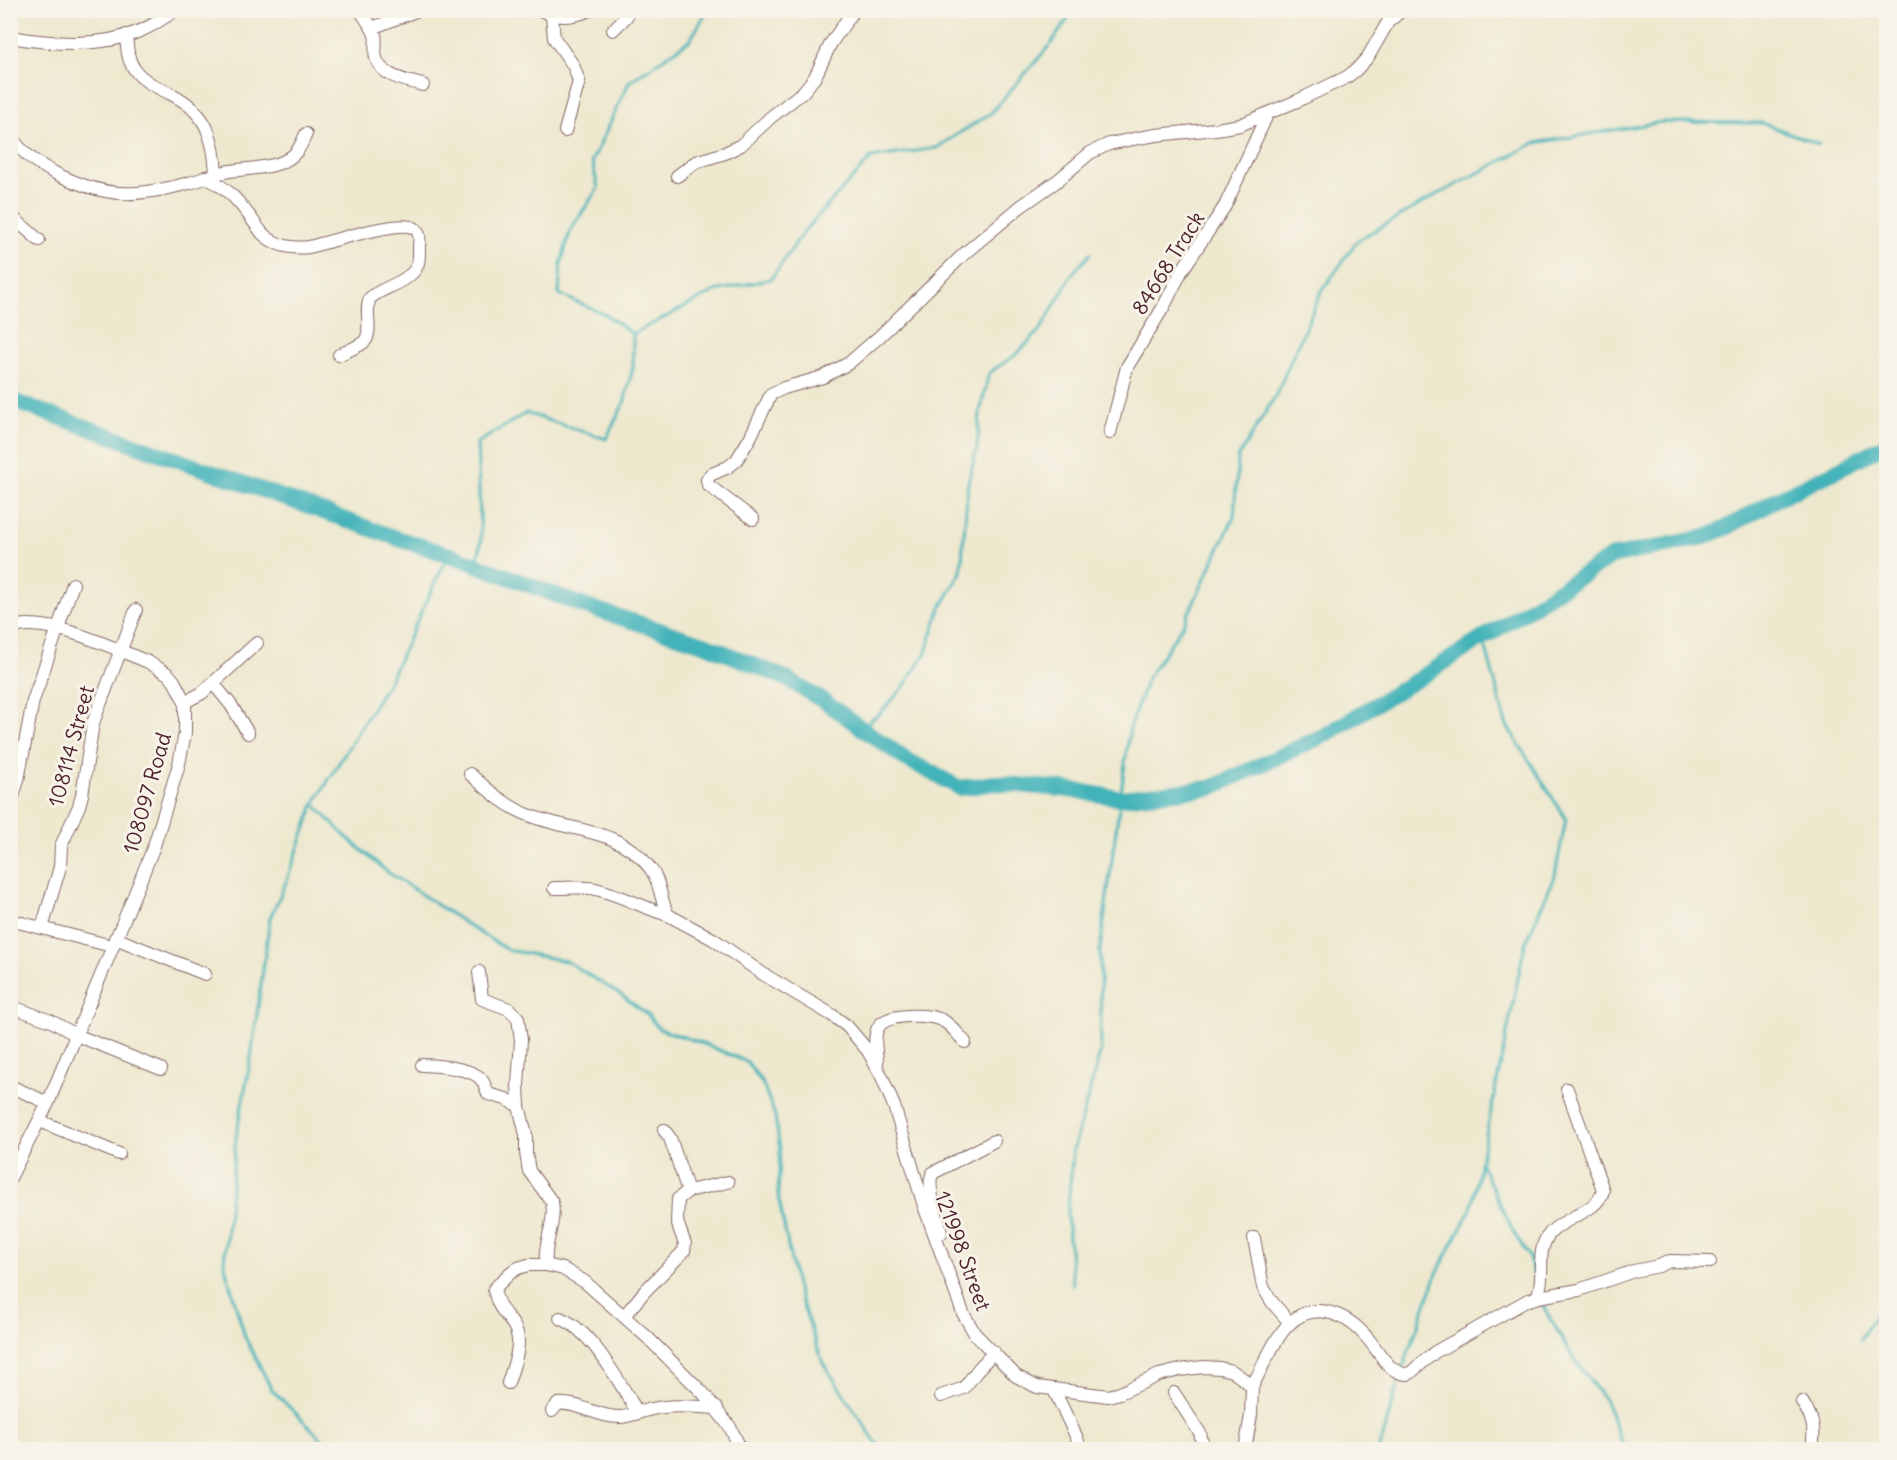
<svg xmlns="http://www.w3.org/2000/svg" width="1897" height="1460" font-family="Delius,sans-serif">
<rect width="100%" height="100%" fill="#f7f3e8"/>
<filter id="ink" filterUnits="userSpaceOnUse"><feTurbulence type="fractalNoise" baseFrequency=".0167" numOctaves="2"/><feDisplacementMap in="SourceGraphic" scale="12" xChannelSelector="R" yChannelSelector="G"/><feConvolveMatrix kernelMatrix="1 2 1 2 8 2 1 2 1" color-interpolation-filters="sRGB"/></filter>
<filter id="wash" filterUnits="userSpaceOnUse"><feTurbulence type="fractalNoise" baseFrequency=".008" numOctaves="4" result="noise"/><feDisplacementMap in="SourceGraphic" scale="24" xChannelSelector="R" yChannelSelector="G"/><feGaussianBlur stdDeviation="1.35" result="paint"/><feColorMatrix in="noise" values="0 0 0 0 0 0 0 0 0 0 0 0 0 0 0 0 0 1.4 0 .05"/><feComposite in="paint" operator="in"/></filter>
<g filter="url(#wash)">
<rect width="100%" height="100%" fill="#eee8cf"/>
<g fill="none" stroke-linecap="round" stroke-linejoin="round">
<g stroke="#42b3b9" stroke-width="3">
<polyline points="633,334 715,291 771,279 805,230 871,158 936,148 991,113 1050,45 1074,10"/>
<polyline points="477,565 481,541 477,443 526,413 606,439 624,403 633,368 633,334 606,315 559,294 561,264 570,231 598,188 592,161 629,82 690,40 708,10"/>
<polyline points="861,728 880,713 903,688 926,652 940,609 961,572 968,483 977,448 980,412 989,373 1017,354 1041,329 1072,274 1090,254"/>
<polyline points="314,804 343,834 386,871 483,935 508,950 566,961 621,995 648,1015 659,1029 702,1043 747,1062 763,1084 775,1116 780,1150 778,1195 796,1286 823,1363 881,1450"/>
<polyline points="1480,1162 1514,1233 1529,1257 1535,1277"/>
<polyline points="1073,1285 1067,1216 1073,1151 1101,1050 1100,949 1130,726 1148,677 1183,625 1234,517 1238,457 1275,397 1321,292 1358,240 1433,197 1535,143 1662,122 1762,123 1819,144"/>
<polyline points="1540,1301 1573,1357 1605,1401 1625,1450"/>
<polyline points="1860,1339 1886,1298"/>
<polyline points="1402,1370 1438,1271 1471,1209 1525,944 1555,875 1566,819 1506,724 1483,637"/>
<polyline points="333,1450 272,1390 245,1337 224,1263 236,1137 251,1058 270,918 287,880 314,804 389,681 448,555"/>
<polyline points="1379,1450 1400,1376"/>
</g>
<polyline stroke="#42b3b9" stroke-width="16" points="10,400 399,539 456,557 587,607 704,644 785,678 822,700 904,758 960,788 995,783 1062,789 1121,798 1211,788 1325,735 1423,676 1611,557 1705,537 1726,528 1777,499 1836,471 1886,444"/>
</g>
</g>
<g filter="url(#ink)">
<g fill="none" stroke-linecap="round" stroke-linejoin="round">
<defs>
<g id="minor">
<path d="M360,10C365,18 372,26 375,35C377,42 374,50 376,58C381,77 408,81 423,85"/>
<path d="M541,10C558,19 573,17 590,10"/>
<polyline points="552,16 554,38 573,65 579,81 565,131"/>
<polyline points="372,28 418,10"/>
<polyline points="613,30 626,17 628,10"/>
<path d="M126,35C127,46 127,58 133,67C141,81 157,87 171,94C206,111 214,137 216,174"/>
<path d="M10,37C52,44 100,48 140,31C153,26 164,17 176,10"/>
<path d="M10,135C23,155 39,165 59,175C109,199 137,197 189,183C201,180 212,175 224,172C246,167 282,171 297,151C301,146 303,140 306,134"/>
<polyline points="677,176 696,162 725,153 741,145 771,117 803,92 815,77 831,43 854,10"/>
<path d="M205,177C233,190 244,209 262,233C275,246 292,249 309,247C327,243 400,219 414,228C420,231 420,238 419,245C419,254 420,264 414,271C403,284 383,287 370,298C364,310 373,331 365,341C359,347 346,351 339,355"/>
<polyline points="10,215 39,240"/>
<polyline points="1110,433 1127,367 1164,306 1181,272 1225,206 1267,115"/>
<polyline points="753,519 708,485 707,480 710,475 728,467 736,461 750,438 771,394 784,388 823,377 849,363 880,336 965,253 1020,207 1057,181 1090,153 1109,144 1133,139 1156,135 1216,129 1240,125 1297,101 1347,77 1356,70 1368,57 1388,22 1402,10"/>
<path d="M10,628C46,615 113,648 148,662L168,674L174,681L185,702V733L179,764L154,846L140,881L48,1103L10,1178"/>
<polyline points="213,683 231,705 248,733"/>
<polyline points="185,702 202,693 257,643"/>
<path d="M470,774C487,789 504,805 526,814C568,832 620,827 650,868C661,882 660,900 668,915L713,939L763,974L832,1015L847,1026L868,1051L882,1077L894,1106L924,1206L963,1313L975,1334L1016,1376L1037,1387L1108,1396L1120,1393L1159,1375L1180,1370L1203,1367L1220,1368L1232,1371L1246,1381L1252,1387L1251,1415L1245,1450"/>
<polyline points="10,806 18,780 33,701 73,584"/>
<path d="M554,888C568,888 582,886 596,889C621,895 643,908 668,915"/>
<polyline points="10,920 112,946"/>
<polyline points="42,928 60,867 61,846 79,806 82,795 93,723 136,610"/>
<polyline points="115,938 205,974"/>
<path d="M479,972L482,999L509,1009L518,1018L521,1040L518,1085L519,1106L526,1135V1153L529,1171L552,1202C556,1224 543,1243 546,1265"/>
<polyline points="10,1006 51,1021 76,1035 161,1069"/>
<path d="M877,1063C877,1052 872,1037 879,1026C888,1013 934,1013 945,1022C953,1027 959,1036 965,1042"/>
<path d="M422,1065C436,1065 468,1068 479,1077C484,1081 486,1088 488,1094L506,1099L519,1106"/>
<polyline points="10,1086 48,1103"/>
<polyline points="40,1121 119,1154"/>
<polyline points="664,1130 670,1138 688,1191"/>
<path d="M941,1233C938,1219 925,1184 933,1173L994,1141"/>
<polyline points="1254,1238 1263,1287 1272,1302 1290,1323"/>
<path d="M1538,1297C1539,1290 1541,1284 1541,1278C1542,1264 1539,1250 1547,1237C1560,1217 1599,1213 1603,1190L1567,1089"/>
<polyline points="624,1316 645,1291 684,1251 685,1244 677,1222 678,1199 688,1191 728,1182"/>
<path d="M560,1318C592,1330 620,1384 638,1413"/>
<path d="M508,1383C513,1366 524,1343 514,1326C504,1311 498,1309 494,1289L510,1273L518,1268L528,1265H546L555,1267L563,1269L585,1282L647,1337L704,1394L730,1427L741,1450"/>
<path d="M1252,1387C1261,1370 1275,1337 1289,1324C1316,1298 1350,1316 1369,1340C1380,1353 1390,1375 1409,1374L1435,1352L1526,1301L1538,1297L1579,1290L1634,1271L1659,1266L1670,1261L1710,1262"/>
<polyline points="1054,1390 1077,1438 1080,1450"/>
<polyline points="1174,1393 1200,1433 1204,1450"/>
<polyline points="941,1396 964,1388 980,1367 994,1352"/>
<path d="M1802,1402C1814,1420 1815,1428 1812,1450"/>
<path d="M552,1411L558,1404C579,1402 599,1418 621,1417C632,1416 641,1411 652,1409C673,1404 695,1407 717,1408"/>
</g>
</defs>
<use href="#minor" stroke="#836564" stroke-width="14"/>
<use href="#minor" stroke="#fff" stroke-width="12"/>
</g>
</g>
<g text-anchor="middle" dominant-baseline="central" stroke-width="6" stroke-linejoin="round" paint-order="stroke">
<g font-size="21" fill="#4a1f2b" stroke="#f7f3e8">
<text transform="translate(1168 263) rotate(-58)">84668 Track</text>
<text transform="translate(71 746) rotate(-75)">108114 Street</text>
<text transform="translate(147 793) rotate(-74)">108097 Road</text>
<text transform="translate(963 1251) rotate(70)">121998 Street</text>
</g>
</g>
<rect width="1897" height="1460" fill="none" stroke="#f7f3e8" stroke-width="36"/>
</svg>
